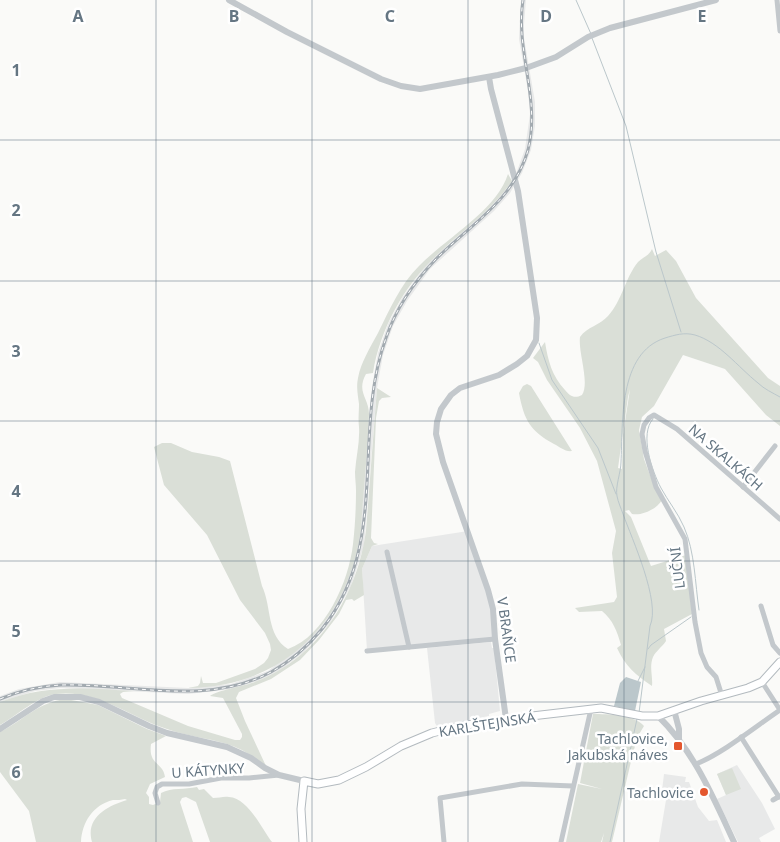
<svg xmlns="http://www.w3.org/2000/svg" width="780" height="842" font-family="'Noto Sans',sans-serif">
<rect width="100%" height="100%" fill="#fafaf8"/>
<g fill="#e8e9e9">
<polygon points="521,0 526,0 524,25 524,38 535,102 535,126 531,150 522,173 510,193 494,211 430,269 407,301 393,326 383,355 377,388 364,546 351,586 330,623 304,652 282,669 258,681 232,689 188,694 60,688 35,691 0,702 0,696 19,689 60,682 188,688 231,684 268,671 318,630 326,620 346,584 359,545 372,387 378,353 388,324 402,298 426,265 490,207 506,190 517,171 525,149 530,114 528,91 519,39"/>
<polygon points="468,531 488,590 495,639 367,651 362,569 372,546"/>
<polygon points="491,642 492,648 494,648 500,711 489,714 489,716 437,726 435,723 427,648"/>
<polygon points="737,765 762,803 775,829 759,838 761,842 738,842 717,799 726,795 717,774"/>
<polygon points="664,774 686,777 685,782 689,782 698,807 709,821 717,820 726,842 659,842 666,800 661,799"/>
</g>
<g fill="#dadfd7" fill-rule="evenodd">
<path d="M508,174L512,181C492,211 461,231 436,256C404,286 380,329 373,373L366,374C356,392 369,398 369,414C368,453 363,491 361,530C348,623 283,687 188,688L198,686L200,683L201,676L203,683H216L255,669L264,663L268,658L271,650L270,644L265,633L240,600L207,535L164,485L154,447L162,443H171L192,452L219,457L230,461L262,586C272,607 266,635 288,649C325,636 349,581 353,544C355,527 356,508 356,491C356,485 355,478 355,472C356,457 360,442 359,427C358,419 359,412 359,404C358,396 356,387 358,378C361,362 370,348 378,333C390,309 400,285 419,266C445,239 497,210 508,174Z"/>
<path d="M652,249L655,256L666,250L676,261L696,298L768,378L780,386V426L766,415L725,369L683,355L654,406L642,417L639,430L644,459L654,486L662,500C657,509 642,516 632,514L629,510L625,511L631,517L651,566L686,555L692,614L664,629L666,641C662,647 656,651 653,657C649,667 653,676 652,686C636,675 625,666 617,648L621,645C617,631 613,620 602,611L579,612L575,608L614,602L617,597L612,553L616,531L597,461L580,428L547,380L538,362L533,358L545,342C548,361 552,376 565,390C570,396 574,399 582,395C590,382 578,353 580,337C587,327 600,325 608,316C622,301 625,278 638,262C643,257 649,256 652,249ZM630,389L623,435L622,469L618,468L628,397Z"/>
<path d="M527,384L531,386L572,451C565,452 560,447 554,444C530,431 524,420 519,393L523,386Z"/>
<path d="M377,388L391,397L382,398L379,401L376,418L371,538L374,543L378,544L372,546L362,569L364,595L354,601L352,599L346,600L339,614L319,640L300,660L271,679L239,692L236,698L245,721L266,766C254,757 241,748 227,744C207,738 187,736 167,729C130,717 97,689 56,694C38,696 16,716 0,725V702C46,684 86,688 134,691L123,692L120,694L122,698L188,726L235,740H240L242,737V734L223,698L210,696C217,690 246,686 257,681C319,657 358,594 366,530Z"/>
<path d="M66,699L98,705L147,729L166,736L151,744C148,765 163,762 165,777L150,784L146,793L149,797V804L153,805L160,802L161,793C172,787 185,790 197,787L199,790L204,789L213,798C219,798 224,796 229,797C248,798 262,829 272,842H210L196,802L186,797L182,798L180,802L193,842H92C85,818 107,806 127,800L125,799C121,800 118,800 113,800C93,805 82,822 81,842H36L29,811L0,772V732C24,720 38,702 66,699Z"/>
<path d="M593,714C607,714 635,715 644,726L638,736L633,753L612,842H602L604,833L601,842H566L578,784L602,789L580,783Z"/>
<polygon points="732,768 741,789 726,795 717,774"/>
</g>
<polygon fill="#bbc7cb" points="626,677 641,682 635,711 614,706 620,683"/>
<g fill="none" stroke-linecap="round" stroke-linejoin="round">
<g stroke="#bbc7cb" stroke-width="1">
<polyline points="576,0 591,34"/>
<polyline points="592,38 626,126 656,252 681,332"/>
<polyline points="539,343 552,380 598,448 616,494"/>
<path d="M653,419C639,434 652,471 661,488C668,501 678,513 684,527C695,552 695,583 699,610"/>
<polyline points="648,649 651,645 691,617"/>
<polyline points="638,681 645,667"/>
<path d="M639,713L650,626C661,602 632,539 623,514C621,508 618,502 617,496C615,487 621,472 621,462C623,423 618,353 665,338C675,335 684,332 695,335C719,342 738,367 758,383C764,389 773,393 780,397"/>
<polyline points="610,842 637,719"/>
</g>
<defs>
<polyline id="secondary" points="303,842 301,809 304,781 318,784 339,780 366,767 401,746 432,733 460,726 506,719 601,708 642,716 658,716 701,701 748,688 762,682 780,662"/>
</defs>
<use href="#secondary" stroke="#b3babf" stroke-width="9"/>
<g stroke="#c3c8cc" stroke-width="5">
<polyline points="777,0 780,31"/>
<polyline points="743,487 775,446"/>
<polyline points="387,552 409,647"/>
<polyline points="761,606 773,645 780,653"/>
<polyline points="367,651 495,639"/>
<polyline points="762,682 780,710"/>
<polyline points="722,696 716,677 707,667 701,653 695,622 685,539 656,487 645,451 642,434 644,425 649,418 654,415 677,429 780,519"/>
<polyline points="741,737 779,797"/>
<path d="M696,764C723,753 755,727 780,710"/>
<polyline points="773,800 780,796"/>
<polyline points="158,803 155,793 157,787 162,784 189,784 221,778 249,778 279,775"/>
<polyline points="444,842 440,798 522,784 573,786"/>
<polyline points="561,842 591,709"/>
</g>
<g stroke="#c3c8cc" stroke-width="6">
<polyline points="229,0 287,32 381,79 401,86 420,89 498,75 526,68 556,57 588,37 610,28 716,0"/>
<polyline points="489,77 491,89 518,191 537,318 536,340 527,356 517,364 499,375 460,388 451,395 441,409 437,422 436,434 443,462 488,590 493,609 495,639 506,719"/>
<polyline points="674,710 679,729 679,739"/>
<path d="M658,716C694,751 713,797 734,842"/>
<polyline points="0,729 43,701 54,697 80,697 99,702 149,726 167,733 227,747 251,758 265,768 279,775 304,781"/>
</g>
<use href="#secondary" stroke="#fff" stroke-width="7"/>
<defs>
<path id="rail" d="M0,699C19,691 40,686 61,685C130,683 206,707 271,672C291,661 308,646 322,629C391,543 351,434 386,338C396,308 414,282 436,259C470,225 514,200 528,150C541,99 515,51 523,0"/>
</defs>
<use href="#rail" stroke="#a2aab0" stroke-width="3"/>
<use href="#rail" stroke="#fff" stroke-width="1" stroke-dasharray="4" stroke-linecap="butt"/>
</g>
<path fill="none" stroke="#657683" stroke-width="1" stroke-opacity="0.55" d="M156,0V842M312,0V842M468,0V842M624,0V842M0,140H780M0,281H780M0,421H780M0,561H780M0,702H780"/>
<g fill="#e4572e" stroke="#fff" stroke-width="2">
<rect x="673" y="741" width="10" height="10" rx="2.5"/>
<circle cx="704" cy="792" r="5"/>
</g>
<g text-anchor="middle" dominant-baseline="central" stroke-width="5" stroke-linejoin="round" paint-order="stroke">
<g font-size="14" fill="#657683" stroke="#fff">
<text transform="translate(726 457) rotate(41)">NA SKALKÁCH</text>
<text transform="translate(677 568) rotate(-97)">LUČNÍ</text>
<text transform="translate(507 630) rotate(82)">V BRAŇCE</text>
<text transform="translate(487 724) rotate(-9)">KARLŠTEJNSKÁ</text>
<text transform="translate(208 770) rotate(-4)">U KÁTYNKY</text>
</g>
<g font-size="14" fill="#657683" stroke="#fff" text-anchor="end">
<text x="668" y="738">Tachlovice,<tspan x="668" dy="16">Jakubská náves</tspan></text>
<text x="694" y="792">Tachlovice</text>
</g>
</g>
<g font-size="16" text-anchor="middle" font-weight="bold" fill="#657683" stroke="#fff" stroke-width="5" stroke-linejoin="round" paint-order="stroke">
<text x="78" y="22">A</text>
<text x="234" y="22">B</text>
<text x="390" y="22">C</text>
<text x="546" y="22">D</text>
<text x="702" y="22">E</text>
<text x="16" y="76">1</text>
<text x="16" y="216">2</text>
<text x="16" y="357">3</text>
<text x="16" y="497">4</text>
<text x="16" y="637">5</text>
<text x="16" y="778">6</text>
</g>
</svg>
